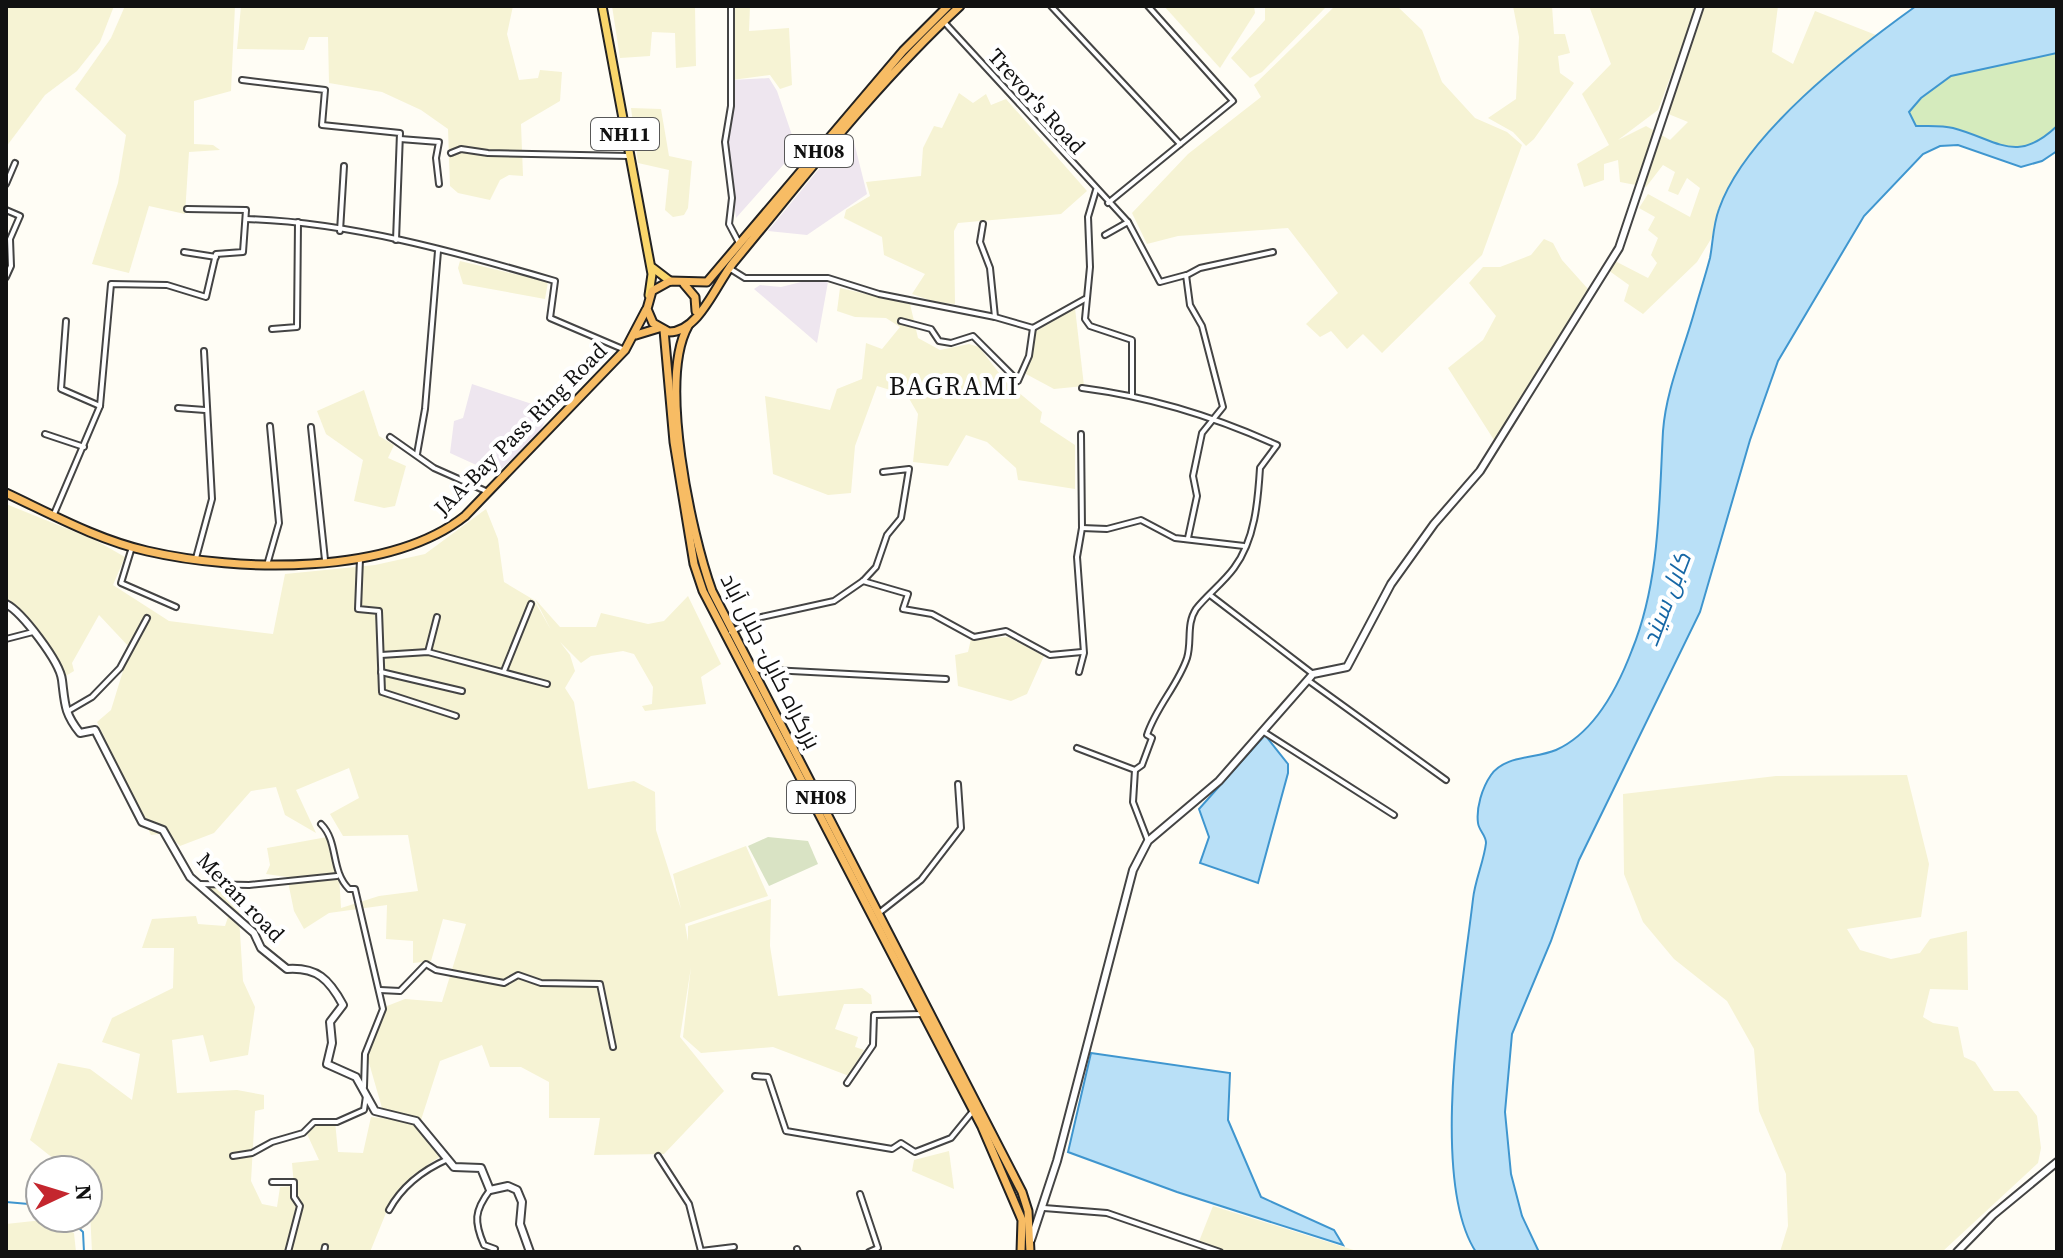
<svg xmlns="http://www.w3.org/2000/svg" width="2063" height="1258" font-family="'Source Serif 4',Cairo,serif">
<rect width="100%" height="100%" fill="#fffdf5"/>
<g fill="#eee6ef">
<polygon points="769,78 777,91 793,138 800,146 736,218 726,138 732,80"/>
<polygon points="846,136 853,138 867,194 807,235 768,231"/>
<polygon points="809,280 828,282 817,343 754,289 760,285 781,287"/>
<polygon points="472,384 550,410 539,434 496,474 450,453 454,421 463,418"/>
</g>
<g fill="#f6f3d4">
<polygon points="6,6 114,6 100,42 77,71 45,95 6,147"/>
<polygon points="125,6 235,6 231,91 194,101 194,144 213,145 220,150 189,152 185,214 149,206 129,273 92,264 118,183 126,135 75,89 111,38"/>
<polygon points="241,6 513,6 507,34 519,80 538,78 540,70 562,72 560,101 521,124 523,176 509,175 500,180 490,200 458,193 450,186 448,129 421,110 382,92 329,83 328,37 309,37 304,50 237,49"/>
<polygon points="612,6 695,6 696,66 676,68 675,33 652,32 650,56 620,58"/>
<polygon points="734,6 750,6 749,31 789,28 792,85 780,89 770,75 732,80"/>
<polygon points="1164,6 1254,6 1255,13 1220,68"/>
<polygon points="1265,6 1327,6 1262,72 1250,78 1231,58 1265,20"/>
<polygon points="1335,6 1397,6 1422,30 1442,82 1475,118 1507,132 1522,145 1482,255 1382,353 1363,334 1347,349 1331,331 1320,337 1306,324 1338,293 1288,228 1178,236 1147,244 1132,213 1188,154 1261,97 1254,85"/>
<polygon points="1513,6 1552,6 1554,34 1565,34 1570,53 1558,56 1560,73 1574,83 1534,139 1526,146 1513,132 1488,118 1516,99 1519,37"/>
<polygon points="1589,6 1697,6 1658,110 1618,140 1646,126 1670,140 1688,122 1666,113 1703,6 1778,6 1772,52 1793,64 1815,11 1876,35 1758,143 1718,211 1714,234 1697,262 1643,314 1624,301 1629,285 1608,270 1615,261 1648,278 1657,263 1651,255 1658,238 1648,230 1655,217 1639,208 1648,194 1690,217 1700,188 1687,178 1678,195 1668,191 1675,172 1663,165 1646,187 1620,182 1618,160 1604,164 1604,180 1584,187 1577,164 1609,145 1582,94 1611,64"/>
<polygon points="959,93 973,103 986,94 991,105 1006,99 1087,191 1061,214 958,223 954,231 955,304 935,302 912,294 925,274 884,255 882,237 844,218 846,210 870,196 866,182 921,176 923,148 934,126 942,128"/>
<polygon points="631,108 661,109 669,156 692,161 688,208 684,215 673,217 665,210 669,170 638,163"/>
<polygon points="1544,239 1553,243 1562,260 1588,289 1494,440 1448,368 1483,340 1496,316 1469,283 1483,267 1500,267 1531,255"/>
<polygon points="460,261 548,282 545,299 463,284 458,268"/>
<polygon points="840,288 910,304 918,338 940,350 969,344 979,347 1006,382 1042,412 1040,422 1075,445 1075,489 1018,480 1016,468 987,442 966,435 948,466 913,462 918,414 907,395 877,386 855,446 851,493 828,495 773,474 765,396 830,410 837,389 862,379 866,343 882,349 900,327 886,318 855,317 837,311"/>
<polygon points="1075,308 1084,386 1054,389 1026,374 1033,333"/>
<polygon points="364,390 379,436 394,445 388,458 406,466 395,506 384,508 354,501 363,460 326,434 317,411"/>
<polygon points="6,504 95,540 125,557 113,585 169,621 273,634 285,574 375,565 425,554 486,509 498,539 504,582 534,600 551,630 535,599 560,627 596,627 601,613 648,624 664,621 688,596 721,664 701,677 706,704 645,711 642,706 652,704 653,687 634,654 623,651 591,656 581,663 560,642 570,655 575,671 565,688 574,702 588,789 634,781 655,792 656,830 681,909 673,874 746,846 768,896 685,924 688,941 688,926 771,899 770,946 778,996 862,988 871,995 872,1004 844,1004 835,1029 858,1037 855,1047 864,1050 849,1076 773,1047 701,1053 683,1037 691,967 680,1037 724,1091 664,1154 594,1155 600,1118 549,1118 549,1082 521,1067 490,1067 482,1045 440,1061 421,1120 382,1108 365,1049 387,1006 405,999 442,1002 466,924 443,919 431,961 413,963 413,941 386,939 387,905 329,913 304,929 294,911 287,877 266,874 270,865 267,848 327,837 339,874 341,908 379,896 418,891 408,835 343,836 330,814 359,798 349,768 296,790 316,833 285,815 276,787 251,791 214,833 180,846 166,833 151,835 97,722 111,710 130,648 99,615 72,663 74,671 64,677 43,639 24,614 6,606"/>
<polygon points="1008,637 1044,656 1027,694 1011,701 958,686 955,655 968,652 971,639"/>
<polygon points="1907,775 1929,864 1921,917 1847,929 1860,950 1891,959 1920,953 1930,939 1967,931 1968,990 1930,989 1923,1017 1933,1023 1958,1027 1964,1057 1975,1062 1994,1091 2018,1091 2037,1116 2041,1148 2038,1163 1942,1252 1780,1252 1788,1226 1786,1174 1759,1111 1754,1049 1727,1001 1674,959 1643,922 1624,874 1623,794 1776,776"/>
<polygon points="212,885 237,885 243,981 255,1007 248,1055 210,1062 203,1035 172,1040 177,1093 237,1090 264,1095 264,1109 255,1111 251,1181 262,1204 277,1207 280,1187 294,1186 292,1163 319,1160 307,1134 321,1120 335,1121 338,1152 363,1153 371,1117 409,1120 441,1156 413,1175 386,1213 370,1252 92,1252 88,1170 68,1170 30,1140 58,1063 90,1069 132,1100 140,1054 102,1042 112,1018 173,988 174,948 142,948 152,919 196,916 198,924 225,926 229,914 206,888"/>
<polygon points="949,1151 954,1189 912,1171 914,1160"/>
<polygon points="1213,1206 1360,1252 1222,1252 1198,1244"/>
<polygon points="43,1220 74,1233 76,1252 6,1252 6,1224"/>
</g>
<path fill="#d5ebbd" d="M2057,53V126C2016,165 1998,140 1953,128C1942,125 1928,126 1915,126L1909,112L1921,98L1951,76Z"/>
<polygon fill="#d9e3c4" points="768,837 808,841 818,864 769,886 748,846"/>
<g fill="#b9e0f7" stroke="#3f96cf" stroke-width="2">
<path d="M1916,6H2057V53L1951,76L1921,98L1909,112L1916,126C1928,126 1942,125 1953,128C1998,140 2016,165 2057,126V151L2042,161L2021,167L1958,145L1940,146L1923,154L1864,216L1778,361L1750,440L1700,612L1579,860L1551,941L1512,1034L1505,1112L1511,1174L1522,1216L1539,1252H1476C1429,1181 1463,984 1473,899C1475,880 1484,861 1486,843C1486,835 1479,831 1478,823C1476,808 1482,788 1491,775C1505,755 1535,759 1556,750C1594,733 1618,687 1632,650C1660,581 1659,504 1663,431C1666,391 1683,352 1694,313C1699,295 1705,277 1710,258C1713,242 1713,225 1719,209C1745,134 1852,52 1916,6Z"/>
<polygon points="1265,735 1288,764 1288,773 1258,883 1200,863 1209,837 1199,809"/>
<polygon points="1091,1053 1230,1073 1228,1120 1261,1197 1334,1230 1343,1245 1177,1192 1068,1152"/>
</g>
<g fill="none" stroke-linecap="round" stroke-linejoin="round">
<g stroke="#3f96cf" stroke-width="2">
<polyline points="6,1202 40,1205"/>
<polyline points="68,1218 83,1232 84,1252"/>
</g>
<defs>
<g id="minor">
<polyline points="731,6 731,106 725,142 732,198 729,224 739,243"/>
<polyline points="1051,6 1180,144"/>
<polyline points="945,23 1128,222 1160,282 1186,275 1190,305 1202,326 1223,407 1202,433 1193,476 1197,496 1188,538"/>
<polyline points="242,80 325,90 322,125 400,133 396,240"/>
<polyline points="400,139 439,142 436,158 439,184"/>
<polyline points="451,153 461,149 488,153 628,156"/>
<polyline points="6,184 15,163"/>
<polyline points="1096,190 1088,217 1090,267 1085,319 1090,326 1132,340 1132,395"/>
<polyline points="1108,203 1233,101 1148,6"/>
<polyline points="6,210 20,216 10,239 11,266 6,277"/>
<path d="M246,219C349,222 456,252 555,281L550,318L625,350"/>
<polyline points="983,224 980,242 990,268 995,317 1033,328 1085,299"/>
<polyline points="340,231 344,166"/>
<polyline points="1105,235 1128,222"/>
<polyline points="184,252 216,257"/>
<polyline points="729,268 745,278 828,278 879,294 995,317"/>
<polyline points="1187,275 1200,268 1273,252"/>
<polyline points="66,321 61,389 100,406"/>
<polyline points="901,321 931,329 939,341 951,343 973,336 1018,381 1029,356 1033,328"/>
<polyline points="272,329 297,327 298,222"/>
<path d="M1082,388C1152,397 1213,416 1277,445L1260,468C1258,501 1255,540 1234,568C1223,583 1207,595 1196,609C1186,624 1192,642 1187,658C1178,685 1156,707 1147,735L1152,738L1142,765L1135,770"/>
<polyline points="178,408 205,410"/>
<polyline points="311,427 325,560"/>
<polyline points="45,434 84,447"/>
<polyline points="390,437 434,468 488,492"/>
<polyline points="417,454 425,409 438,251"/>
<polyline points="54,514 100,406 111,284 167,285 206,297 216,254 243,252 246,210 187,209"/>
<polyline points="1082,528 1107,529 1141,520 1175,538 1244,546"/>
<polyline points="132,547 121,583 176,607"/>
<polyline points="196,558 212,499 204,351"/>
<polyline points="360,559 358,609 379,611 382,692 456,716"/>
<polyline points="267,565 279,523 270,426"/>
<polyline points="863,581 908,594 903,609 932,614 974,637 1006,631 1050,655 1082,652"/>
<polyline points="1210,595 1313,674"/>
<polyline points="731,632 757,618 834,601 863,581 876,567 887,535 901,518 909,469 883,472"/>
<polyline points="6,639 33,632"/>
<polyline points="428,652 437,617"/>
<polyline points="381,655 428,652 547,684"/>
<polyline points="753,669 946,679"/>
<polyline points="504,671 531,604"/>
<polyline points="381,672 462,691"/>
<polyline points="1079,672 1084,653 1077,557 1082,528 1081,434"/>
<polyline points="1309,681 1446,780"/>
<polyline points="68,711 92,697 120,668 147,618"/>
<polyline points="1264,732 1394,815"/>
<polyline points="1077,748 1135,770 1133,802 1148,841"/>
<path d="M321,824C339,842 330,870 349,889H355L383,1009L365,1054L364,1087"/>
<polyline points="200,884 249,885 337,876"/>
<polyline points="879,913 921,880 961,828 958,784"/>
<polyline points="380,990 400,991 426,964 436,970 504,983 518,975 541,983 600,984 613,1047"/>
<polyline points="755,1076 768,1077 786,1131 892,1149 901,1143 915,1152 951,1138 973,1111"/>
<polyline points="847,1083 873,1045 874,1015 922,1014"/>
<polyline points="233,1156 252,1153 272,1142 303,1133 314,1122 337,1122 364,1110 366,1096"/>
<polyline points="658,1156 689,1204 701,1251"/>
<polyline points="272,1182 294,1182 294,1197 300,1206 288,1252"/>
<path d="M490,1190C474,1211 474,1222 484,1245L495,1249"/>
<polyline points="860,1194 878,1248 869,1252"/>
<polyline points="1044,1208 1107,1213 1220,1252"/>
<path d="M389,1210C402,1186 423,1170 448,1159"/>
<polyline points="797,1249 798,1252"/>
<polyline points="701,1251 734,1247"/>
<polyline points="324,1252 325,1247"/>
</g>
<g id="tertiary">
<path d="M6,604C22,612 60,662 62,680C65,704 64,713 80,733L95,730L142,822L163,830L190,877L254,933L261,948L287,969C317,967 329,979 343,1005L330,1022L332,1043L327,1064L356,1077L375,1111L416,1121L454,1167L481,1168L490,1190L508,1186L517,1190L522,1202L520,1224L530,1252"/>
<polyline points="1031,1240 1057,1161 1133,870 1148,841 1219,781 1313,674 1347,667 1391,584 1434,524 1480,471 1619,248 1700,6"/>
<polyline points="1957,1252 1993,1215 2057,1162"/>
</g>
<g id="primary">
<polyline points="602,6 652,274 649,295"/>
<polyline points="653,268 670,281"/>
</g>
<g id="trunk">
<path d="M948,6L903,51L707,282L670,281L652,291L647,309L653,323L669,332C699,332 716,284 733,263C806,175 876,84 960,6"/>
<polyline points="684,284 695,297 696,311"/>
<path d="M688,326C658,380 691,533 712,591L1022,1192L1028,1211L1030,1252"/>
<polyline points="664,330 674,442 694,564 703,591 982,1127 1022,1220 1021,1252"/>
<polyline points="636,335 659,328"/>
<path d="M6,493C51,514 98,540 147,551C238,572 389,576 465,516L625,350L646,310"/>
</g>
</defs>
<use href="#minor" stroke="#444" stroke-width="8"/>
<use href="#tertiary" stroke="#444" stroke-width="10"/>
<use href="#primary" stroke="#222" stroke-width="11"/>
<use href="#trunk" stroke="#222" stroke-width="11"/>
<use href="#minor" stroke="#fff" stroke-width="4"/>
<use href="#tertiary" stroke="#fff" stroke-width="6"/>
<use href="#primary" stroke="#f9d66b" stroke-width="7"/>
<use href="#trunk" stroke="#f7bc64" stroke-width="7"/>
</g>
<g text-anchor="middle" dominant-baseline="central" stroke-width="8" stroke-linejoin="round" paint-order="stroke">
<g fill="#fff" stroke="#585858" stroke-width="2">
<rect x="591" y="118" width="68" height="32" rx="6"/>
<rect x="785" y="135" width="68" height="32" rx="6"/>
<rect x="787" y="781" width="68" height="32" rx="6"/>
</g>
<g font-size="20" font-weight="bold" fill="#111">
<text x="625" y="134">NH11</text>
<text x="819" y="151">NH08</text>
<text x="821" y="797">NH08</text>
</g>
<g font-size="22" fill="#111" stroke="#fff">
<text transform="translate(1037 101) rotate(48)">Trevor's Road</text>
<text transform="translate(520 429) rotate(-45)">JAA-Bay Pass Ring Road</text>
<text transform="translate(771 661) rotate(63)">بزرگراه کابل- جلال آباد</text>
<text transform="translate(241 897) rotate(46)">Meran road</text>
</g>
<g font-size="24" font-style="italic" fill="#1768a6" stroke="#fff">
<text transform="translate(1666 599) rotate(-69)">کابل سيند</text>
</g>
<g font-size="26" letter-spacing="2" fill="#111" stroke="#fff">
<text x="954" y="386">BAGRAMI</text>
</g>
</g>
<rect width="2063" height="1258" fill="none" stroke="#111111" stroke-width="16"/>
<g transform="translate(64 1194) rotate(86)"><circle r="38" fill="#ffffff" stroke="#a0a0a0" stroke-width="2"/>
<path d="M0-6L14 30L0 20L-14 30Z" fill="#c4262e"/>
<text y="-12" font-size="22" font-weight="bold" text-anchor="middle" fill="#111111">N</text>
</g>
</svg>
